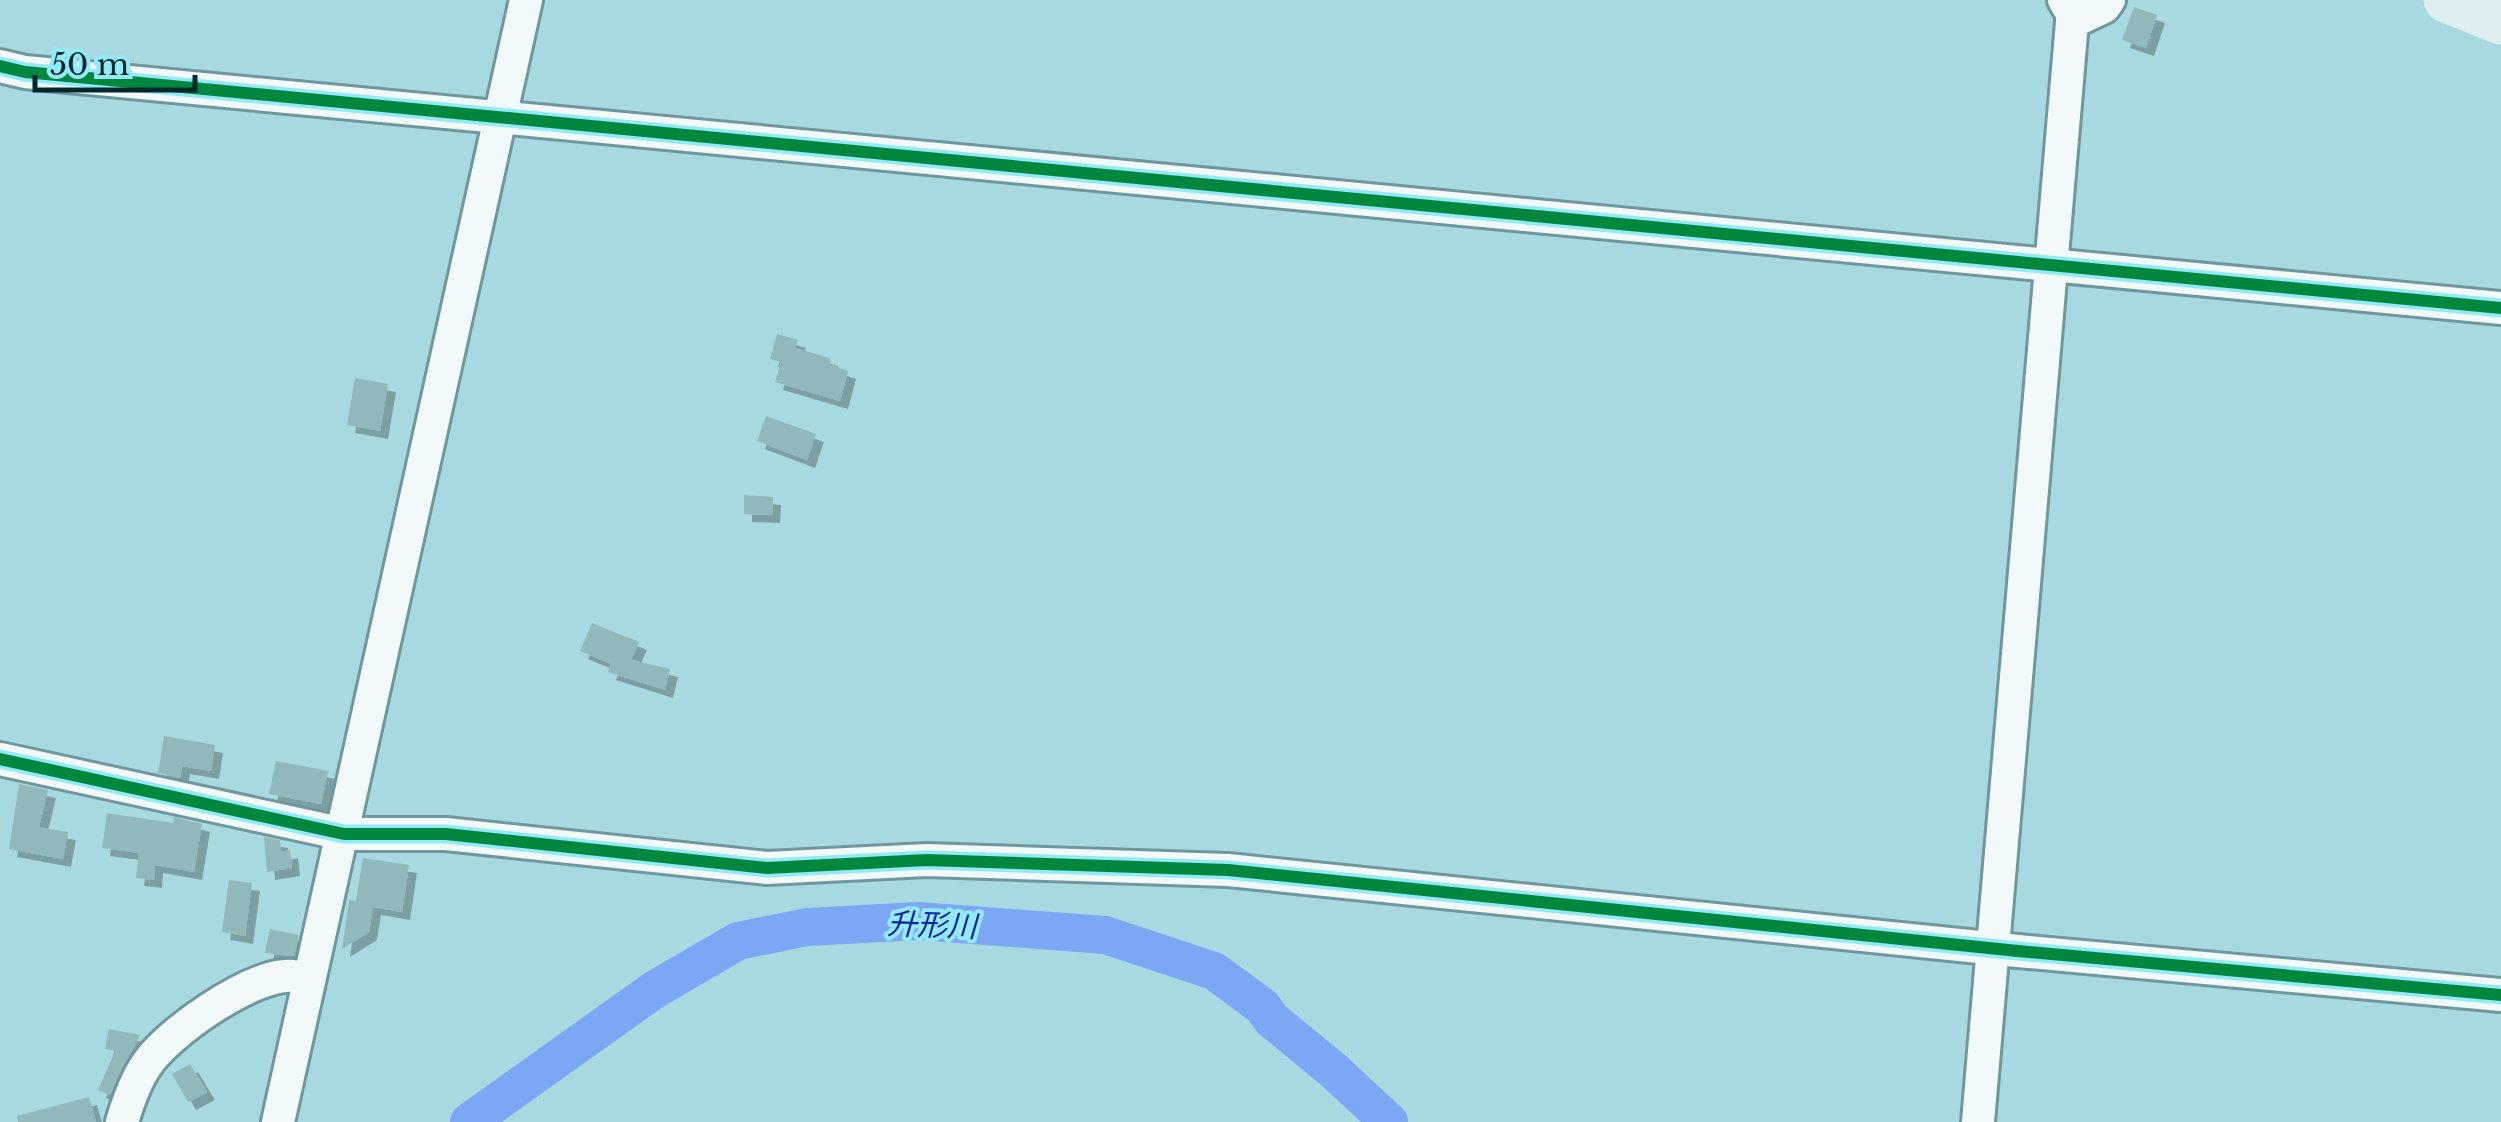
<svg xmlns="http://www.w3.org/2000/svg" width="2501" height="1122" font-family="'Libre Baskerville','Noto Sans JP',serif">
<defs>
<filter id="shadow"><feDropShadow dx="8" dy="8" stdDeviation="0" flood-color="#0004"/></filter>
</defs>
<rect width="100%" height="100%" fill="#a9d9e0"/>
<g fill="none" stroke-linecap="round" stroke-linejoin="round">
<polyline stroke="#7ca7f4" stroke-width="38" points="469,1122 654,990 738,941 807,927 919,921 1105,935 1214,971 1263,1007 1271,1019 1333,1070 1389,1122"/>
</g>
<g fill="#91b8ba" filter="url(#shadow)">
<polygon points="2134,7 2157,15 2146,48 2122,40"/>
<polygon points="777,334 798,340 795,348 830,358 831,365 848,371 840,401 775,382 781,362 770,359"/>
<polygon points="355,378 388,384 380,431 347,425"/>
<polygon points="766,416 816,434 807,460 757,441"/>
<polygon points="744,495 773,497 772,515 744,514"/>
<polygon points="592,623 639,642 631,660 670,669 665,690 608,672 611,664 580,651"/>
<polygon points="164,736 215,745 211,771 182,766 180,778 158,773"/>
<polygon points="276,761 328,771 321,804 269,794"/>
<polygon points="19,784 48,790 39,827 68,832 63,859 9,849"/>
<polygon points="107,813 173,823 174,817 202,824 194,872 155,865 154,880 136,878 139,853 102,848"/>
<polygon points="264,837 280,840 281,852 290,850 292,868 267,872"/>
<polygon points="363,858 409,865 402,912 373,907 369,932 342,949 349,900 356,901"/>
<polygon points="229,880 252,883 245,936 222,932"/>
<polygon points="270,929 299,935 294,956 265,953"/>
<polygon points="109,1029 140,1035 110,1095 98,1090 115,1051 105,1049"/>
<polygon points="190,1064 207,1092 188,1102 172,1074"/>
<polygon points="89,1097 96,1122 18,1122 17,1116"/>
</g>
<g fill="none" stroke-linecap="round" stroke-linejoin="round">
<defs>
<g id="minor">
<polyline points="2072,22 2104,7 2109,0"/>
<polyline points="0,66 25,72 2501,308"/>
<polyline points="0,759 344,834 446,834 767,868 927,860 1228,870 2018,951 2501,995"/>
<path d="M122,1122C128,1102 135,1081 147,1064C169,1032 246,979 285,976C293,975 301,977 308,979"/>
<polyline points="278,1122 526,0"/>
<polyline points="1978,1122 2072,22 2072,13 2064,0"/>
</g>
<polyline id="major" points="2446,0 2501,22"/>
</defs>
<use href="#minor" stroke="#6f979c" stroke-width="38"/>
<use href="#major" stroke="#d8eef1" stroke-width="45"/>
<use href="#minor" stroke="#f2f9fa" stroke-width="32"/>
<use href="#major" stroke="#dfeef0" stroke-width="40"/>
<defs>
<g id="cycleway">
<polyline points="0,66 25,72 2501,308"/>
<polyline points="0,759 344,834 446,834 767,868 927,860 1228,870 2018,951 2501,995"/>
</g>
</defs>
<use href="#cycleway" stroke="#93eaf6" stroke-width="19"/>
<use href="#cycleway" stroke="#00873e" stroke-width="12"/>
</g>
<g text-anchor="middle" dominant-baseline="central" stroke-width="8" stroke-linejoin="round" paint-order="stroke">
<g font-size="30" font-style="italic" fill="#0e229d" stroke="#93eaf6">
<text transform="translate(932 925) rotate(2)">升形川</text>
</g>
</g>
<path d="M35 75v15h160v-15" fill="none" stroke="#00282c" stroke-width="5"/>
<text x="50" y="75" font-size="30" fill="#00282c" stroke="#93eaf6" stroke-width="8" paint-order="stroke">50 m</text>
</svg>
